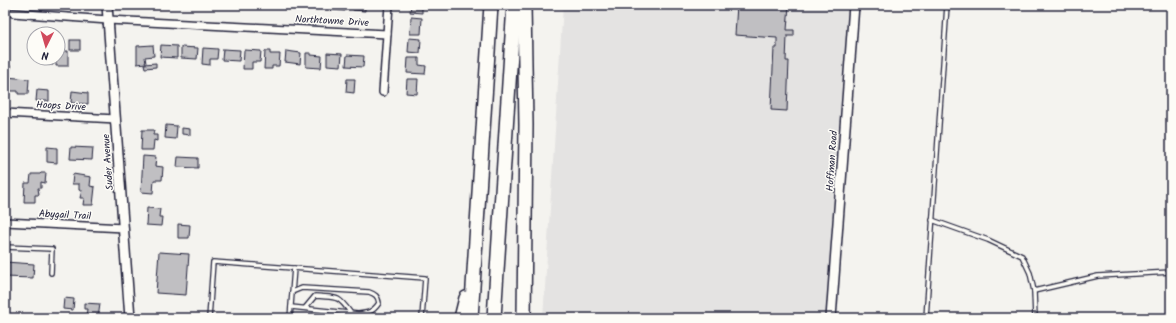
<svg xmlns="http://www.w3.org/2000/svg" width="1176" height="323" font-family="Kalam,sans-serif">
<rect width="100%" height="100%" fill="#f4f3ef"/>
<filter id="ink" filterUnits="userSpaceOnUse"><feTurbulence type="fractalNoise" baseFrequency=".025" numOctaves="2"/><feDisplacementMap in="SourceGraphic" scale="8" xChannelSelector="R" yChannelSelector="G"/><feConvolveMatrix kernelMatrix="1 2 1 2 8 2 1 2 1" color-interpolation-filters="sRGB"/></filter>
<g filter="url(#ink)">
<polygon fill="#e4e3e2" points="563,5 854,5 831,318 543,318"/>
<g fill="#c0bfc2" stroke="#22223b">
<polygon points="287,5 302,5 301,9 287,7"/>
<polygon points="309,5 324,5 323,9 309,9"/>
<polygon points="330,5 345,5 345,11 330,10"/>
<polygon points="353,5 365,5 365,11 353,10"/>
<polygon points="411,5 422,5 422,13 410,12"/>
<polygon points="737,5 789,5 787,30 794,30 794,36 787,36 786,61 789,61 787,111 771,110 774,48 777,48 777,38 735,35"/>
<polygon points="411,17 422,18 421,34 410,34"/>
<polygon points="409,38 421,39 420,53 408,52"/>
<rect x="70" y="40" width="10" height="10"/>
<polygon points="153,45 154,56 145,57 146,63 137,64 137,46"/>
<polygon points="161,45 177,46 177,58 160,57"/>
<polygon points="181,47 198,48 197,59 181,58"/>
<polygon points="203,48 218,49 217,59 210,59 210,65 202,64"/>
<polygon points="223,49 240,50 239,61 222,60"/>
<polygon points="244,50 261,51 260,62 252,62 252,69 243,69"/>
<polygon points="58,51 68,51 68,66 56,66 56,58 58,58"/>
<polygon points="265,51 270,51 270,54 280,54 279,66 272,66 272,69 264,69"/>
<polygon points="286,51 301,53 300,64 285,62"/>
<polygon points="306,53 311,53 311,55 322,56 321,68 306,67"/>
<polygon points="327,53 342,54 341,66 327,65"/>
<polygon points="347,55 364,56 363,67 346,66"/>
<polygon points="43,58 53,58 53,65 43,64"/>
<polygon points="408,58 419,58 419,65 426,66 425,74 407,73"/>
<polygon points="156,63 156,67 145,68 144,64"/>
<polygon points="5,66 11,66 10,76 5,75"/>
<polygon points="6,77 29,79 28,94 18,94 18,91 6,91"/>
<polygon points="347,79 355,79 354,93 346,92"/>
<polygon points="407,79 418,79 417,94 406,93"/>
<polygon points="37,90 49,91 49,101 36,101"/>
<polygon points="72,91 88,93 88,104 71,103"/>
<polygon points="166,125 177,126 176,139 165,138"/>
<polygon points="182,128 190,129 190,135 182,134"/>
<polygon points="142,130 154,130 153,135 157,135 157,141 154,140 153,150 141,150"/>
<polygon points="47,147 57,148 57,163 47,162"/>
<polygon points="71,147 93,148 92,160 70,159"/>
<polygon points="143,156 156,157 155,166 163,167 162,180 154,180 153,193 141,192"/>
<polygon points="178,157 198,158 198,168 177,167"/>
<polygon points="41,173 46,173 45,183 41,182 41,188 38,188 39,195 35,195 35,202 24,202 25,183 30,183 31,174 40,174"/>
<polygon points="73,174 91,177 90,186 95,187 93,205 83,205 84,198 80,198 82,190 79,190 79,184 72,184"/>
<polygon points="147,208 160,209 159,217 162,217 161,226 146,225"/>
<polygon points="178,224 190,225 189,238 178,238"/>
<polygon points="159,252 189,254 186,295 156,293"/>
<polygon points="5,262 34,264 33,278 5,277"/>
<polygon points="64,298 74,299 73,310 63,309"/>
<polygon points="84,303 100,304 98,318 86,317 87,309 84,309"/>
</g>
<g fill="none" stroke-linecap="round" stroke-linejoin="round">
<defs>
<g id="service">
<polyline points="932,220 988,240 1022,256 1030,273 1034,291 1035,318"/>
<polyline points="5,247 52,249 51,273"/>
<polyline points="1034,291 1098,276 1171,272"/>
<path d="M291,307L358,314C368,313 373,312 379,303C378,296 375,294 369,292L302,288L292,292"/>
<path d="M305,308L315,296C336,298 337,294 350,312"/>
<polyline points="209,318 213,262 425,278 422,318"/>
<polyline points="290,318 294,268"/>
<polyline points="926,318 947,5"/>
</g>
<g id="minor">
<polyline points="13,13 108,20 387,34"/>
<polyline points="383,92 389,5"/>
<polyline points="5,113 116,119"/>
<polyline points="5,222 124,228"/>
</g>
<g id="tertiary">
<polyline points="107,5 130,318"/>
<polyline points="831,318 854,5"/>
</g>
<g id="motorway">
<polyline points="524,5 526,125 524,318"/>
<polyline points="461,318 466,298"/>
<polyline points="471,318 491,5"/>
<polyline points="494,318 514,5"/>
</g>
</defs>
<use href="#service" stroke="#22223b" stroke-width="6"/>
<use href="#minor" stroke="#22223b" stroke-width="10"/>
<use href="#tertiary" stroke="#22223b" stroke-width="12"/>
<use href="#motorway" stroke="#22223b" stroke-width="16"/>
<use href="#service" stroke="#fdfcf7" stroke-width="3.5"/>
<use href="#minor" stroke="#fdfcf7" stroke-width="7"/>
<use href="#tertiary" stroke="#fdfcf7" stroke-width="9"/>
<use href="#motorway" stroke="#fdfcf7" stroke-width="13"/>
</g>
</g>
<g text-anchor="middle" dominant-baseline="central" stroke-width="3" stroke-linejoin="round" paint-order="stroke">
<g font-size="10" fill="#22223b" stroke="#fdfcf7">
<text transform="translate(332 21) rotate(3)">Northtowne Drive</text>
<text transform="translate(61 106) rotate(3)">Hoops Drive</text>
<text transform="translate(832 161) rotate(-86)">Hoffman Road</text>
<text transform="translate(108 162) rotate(-94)">Suder Avenue</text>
<text transform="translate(65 215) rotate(3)">Abygail Trail</text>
</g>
</g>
<rect width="1176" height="323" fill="none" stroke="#fdfcf7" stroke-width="20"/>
<rect x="10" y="10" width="1156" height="303" fill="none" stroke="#22223b" stroke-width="1.5" filter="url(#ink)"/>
<g transform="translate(46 46) rotate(185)"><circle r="19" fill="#fdfcf7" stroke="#a5a5ac"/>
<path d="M0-3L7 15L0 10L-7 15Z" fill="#d1495b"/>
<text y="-6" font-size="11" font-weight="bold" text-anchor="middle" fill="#22223b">N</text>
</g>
</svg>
